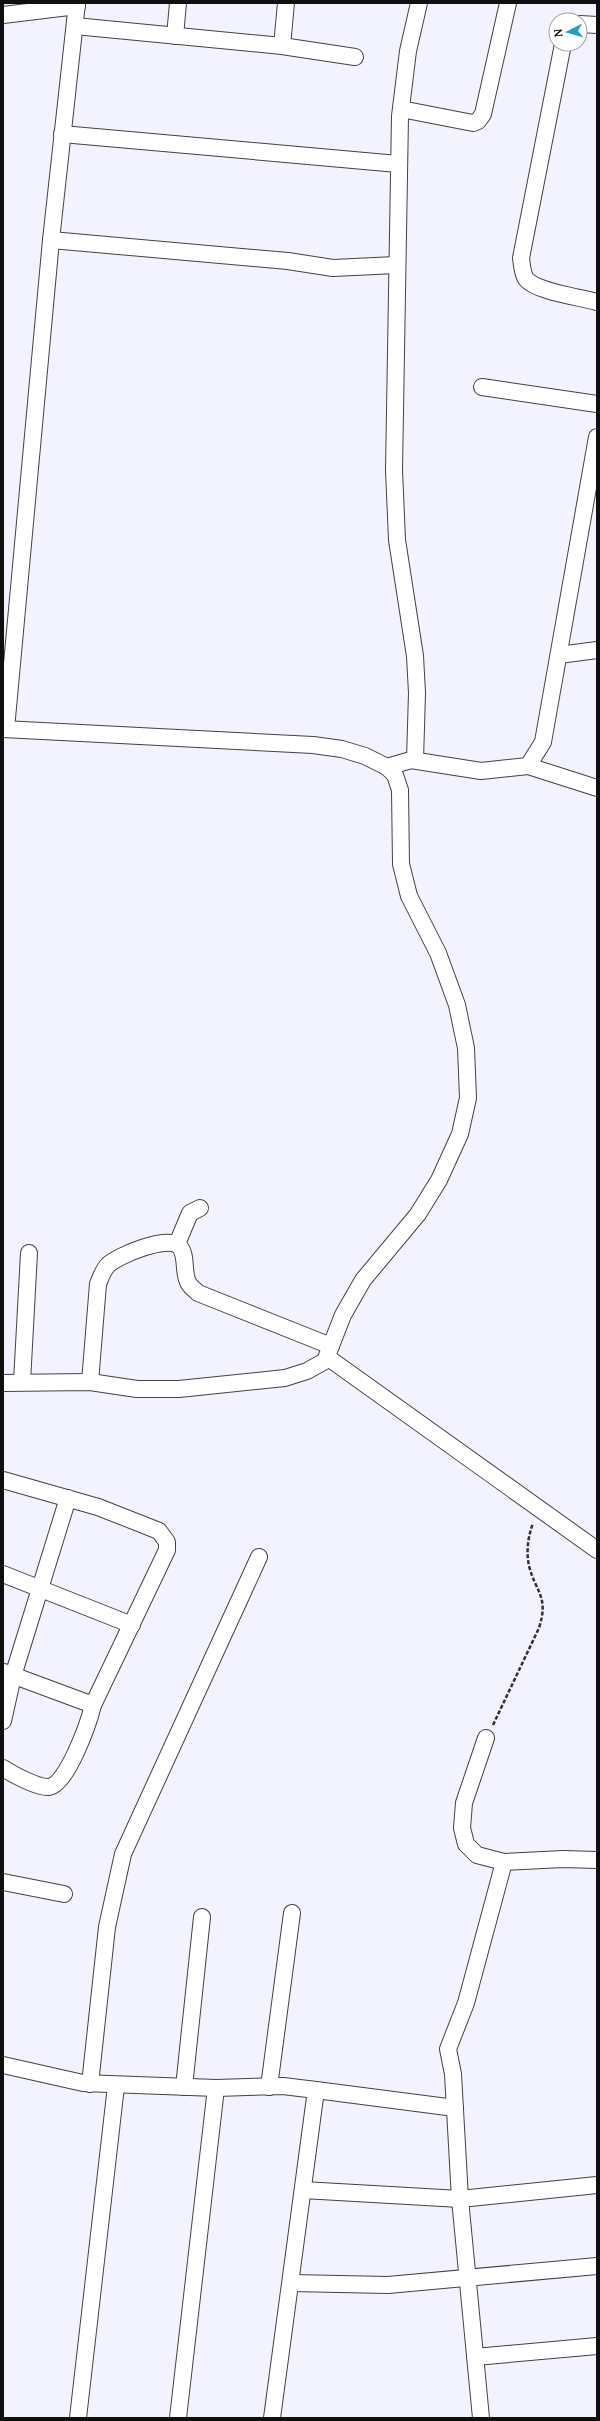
<svg xmlns="http://www.w3.org/2000/svg" width="600" height="2421" font-family="'PT Serif',serif">
<rect width="100%" height="100%" fill="#f3f2ff"/>
<g fill="none" stroke-linecap="round" stroke-linejoin="round">
<defs>
<g id="street">
<polyline points="3,15 77,6"/>
<polyline points="580,24 597,25"/>
<polyline points="75,26 282,46 355,57"/>
<polyline points="175,36 178,3"/>
<path d="M563,44L521,258C522,264 522,273 526,279C537,292 580,297 597,302"/>
<polyline points="282,46 286,3"/>
<polyline points="401,109 473,123 478,121 483,114 508,3"/>
<polyline points="62,134 398,164"/>
<polyline points="51,240 288,261 333,268 396,265"/>
<polyline points="482,387 597,404"/>
<polyline points="559,655 597,650"/>
<polyline points="3,729 313,745 342,749 365,756 387,767 395,775 400,790 401,864 409,896 438,953 457,1005 466,1048 468,1098 460,1134 439,1180 418,1214 363,1280 343,1315 325,1361 307,1371 285,1378 179,1389 137,1389 90,1382 3,1383"/>
<polyline points="6,729 51,240 77,3"/>
<polyline points="415,760 417,693 415,656 397,540 394,470 400,116 408,51 419,3"/>
<polyline points="528,766 597,788"/>
<polyline points="387,767 411,760 481,771 528,766 543,742 597,437"/>
<polyline points="177,1244 190,1213 200,1208"/>
<polyline points="327,1357 597,1550"/>
<polyline points="22,1382 29,1253"/>
<path d="M90,1382L98,1284C101,1277 103,1270 108,1265C119,1255 167,1235 179,1246C188,1255 182,1274 189,1284C191,1287 195,1290 198,1293L331,1346"/>
<path d="M3,1480L98,1507L159,1531L167,1542V1550L93,1705C89,1722 67,1785 49,1787C38,1788 12,1774 3,1768"/>
<polyline points="3,1574 132,1625"/>
<polyline points="4,1672 93,1705"/>
<polyline points="3,1721 13,1676 68,1498"/>
<polyline points="486,1738 464,1803 462,1828 466,1844 477,1855 504,1862 563,1859 597,1860"/>
<polyline points="3,1882 64,1894"/>
<polyline points="3,2065 83,2083 216,2088 283,2086 316,2090 272,2418"/>
<polyline points="90,2084 107,1927 123,1854 259,1557"/>
<polyline points="184,2087 202,1917"/>
<polyline points="269,2087 292,1913"/>
<polyline points="316,2090 455,2108"/>
<polyline points="303,2190 460,2199 597,2185"/>
<polyline points="291,2283 388,2285 597,2266"/>
<polyline points="475,2357 597,2346"/>
<polyline points="78,2418 116,2086"/>
<polyline points="178,2418 216,2088"/>
<polyline points="481,2418 460,2199 453,2074 448,2049 466,2003 504,1862"/>
</g>
</defs>
<use href="#street" stroke="#424242" stroke-width="18"/>
<path stroke="#313131" stroke-width="2.5" stroke-dasharray="4 2" stroke-linecap="butt" d="M493,1725L539,1628C549,1596 536,1593 529,1566C526,1551 528,1537 533,1523"/>
<use href="#street" stroke="#fff" stroke-width="16"/>
</g>
<rect width="600" height="2421" fill="none" stroke="#0f0f0f" stroke-width="8"/>
<g transform="translate(568 32) rotate(264)"><circle r="19" fill="#ffffff" stroke="#9f9f9f"/>
<path d="M0-3L7 15L0 10L-7 15Z" fill="#26a0c0"/>
<text y="-6" font-size="11" font-weight="bold" text-anchor="middle" fill="#0f0f0f">N</text>
</g>
</svg>
